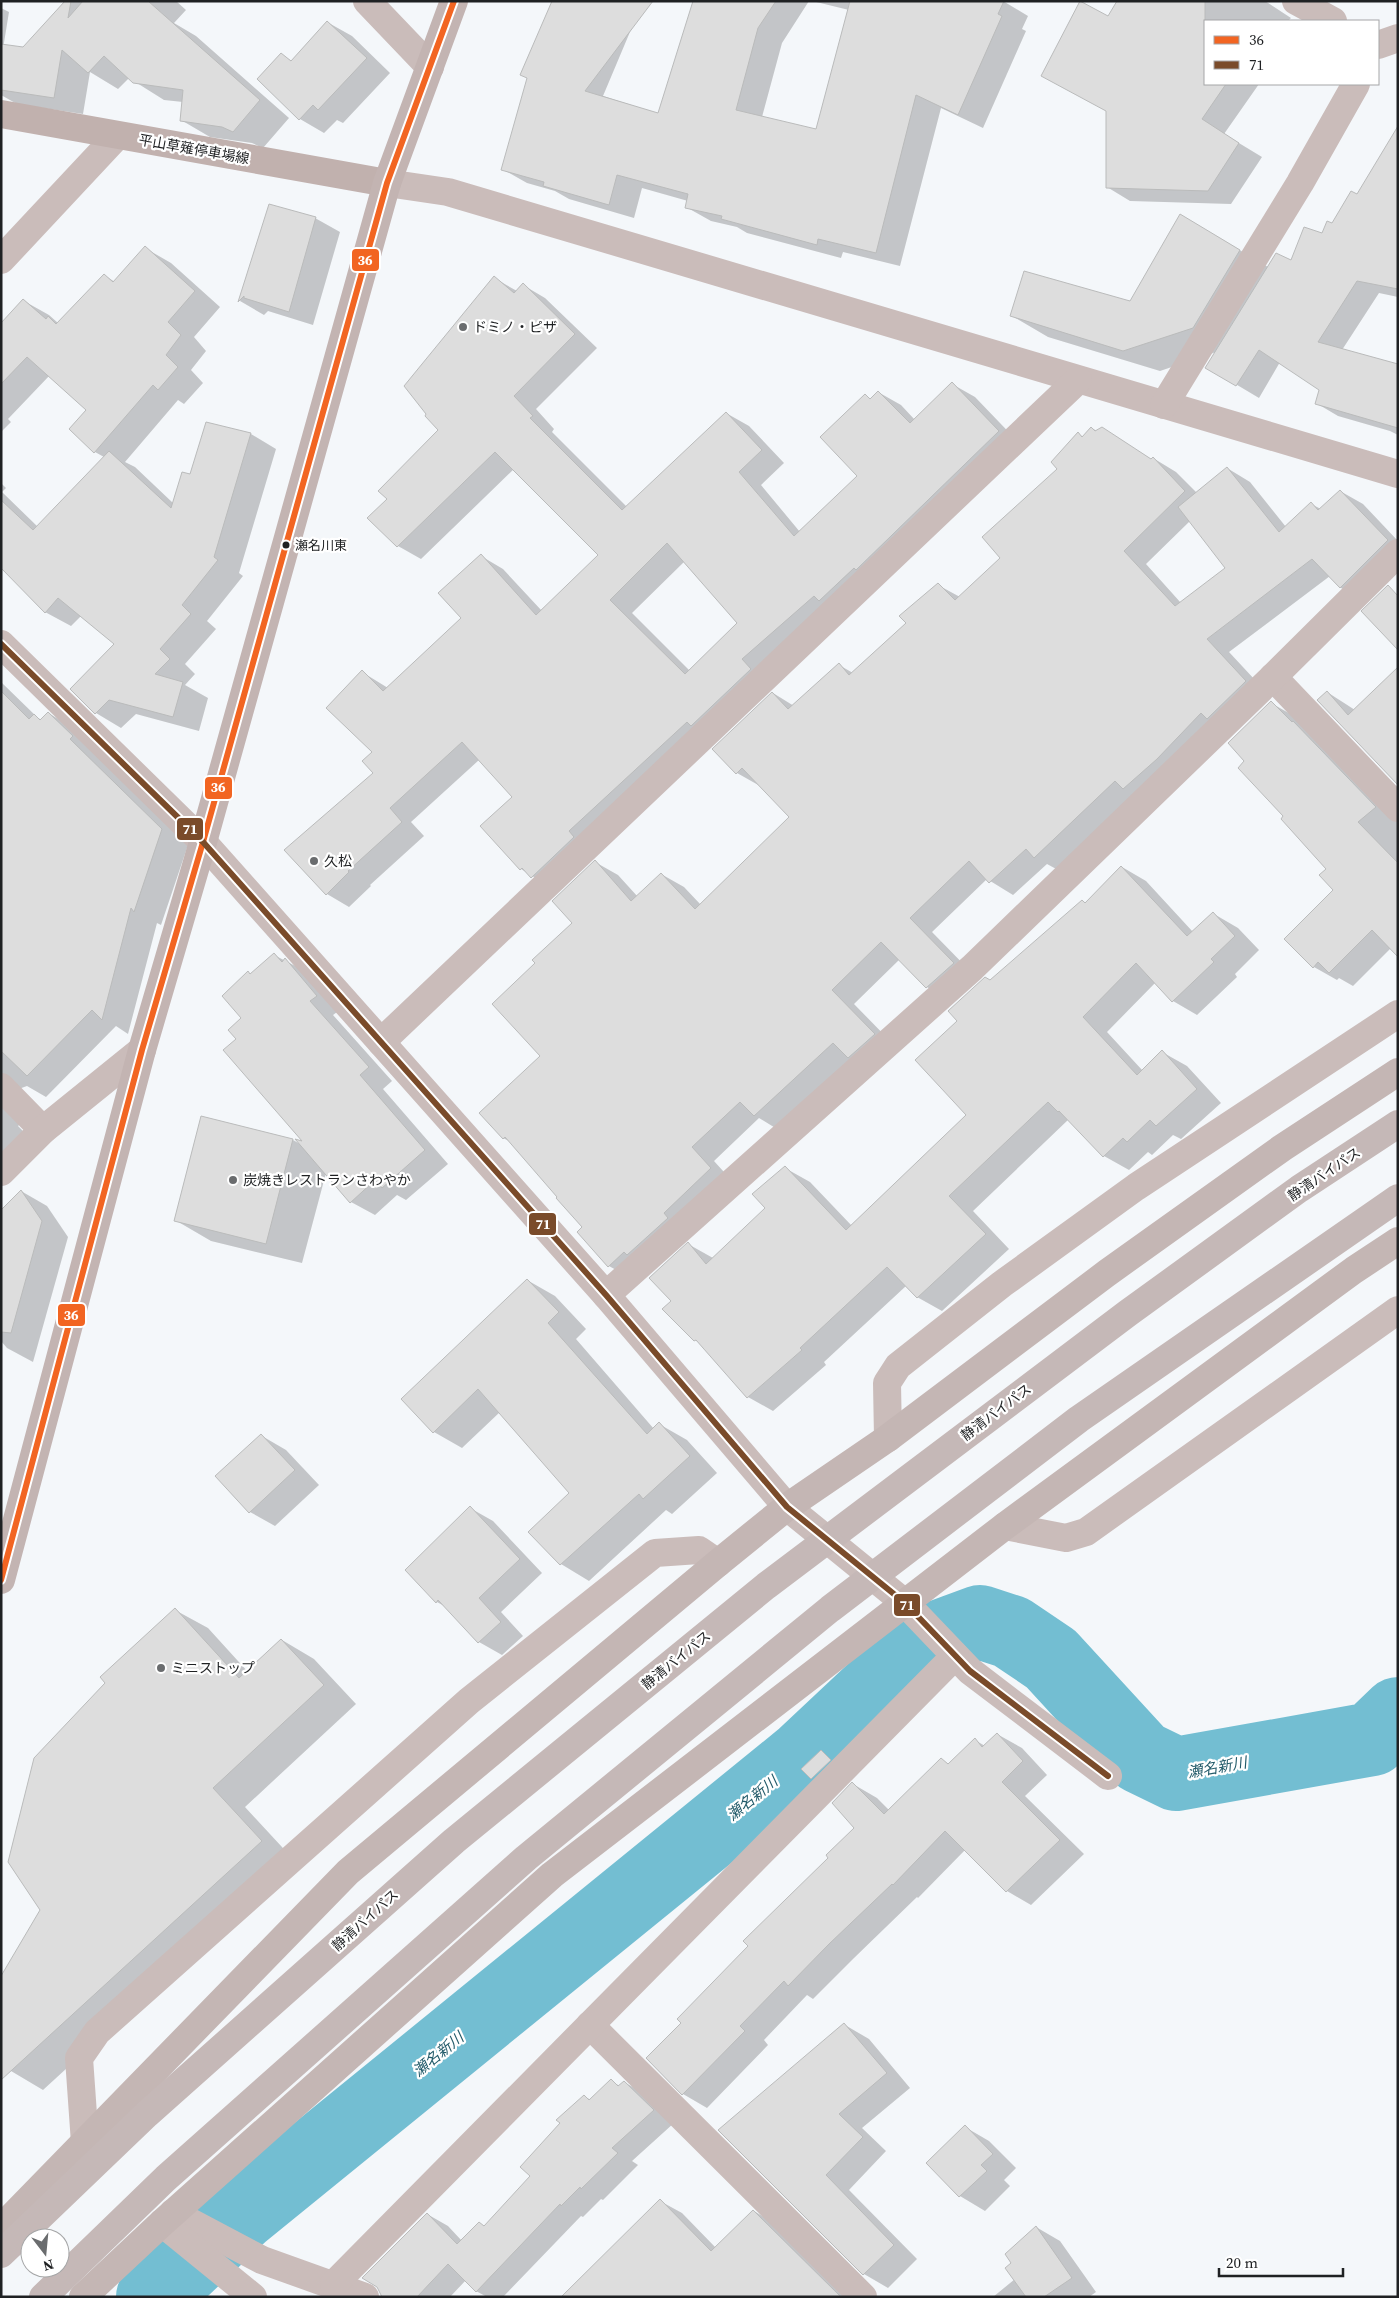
<svg xmlns="http://www.w3.org/2000/svg" width="1399" height="2298" font-family="'Source Serif 4','Noto Sans JP',serif">
<rect width="100%" height="100%" fill="#f4f7fa"/>
<g fill="#0003" fill-rule="evenodd">
<polygon points="66,1 176,1 186,10 174,23 196,36 289,118 263,148 252,143 210,137 181,120 183,102 164,100 129,78 118,89 90,72 83,114 17,104 1,95 1,73"/>
<polygon points="643,1 603,96 659,114 694,1 809,1 782,43 762,117 817,131 849,10 812,1 1003,1 1028,16 1022,29 1026,31 983,128 941,108 900,266 843,252 841,258 747,233 737,227 711,221 686,207 688,201 642,188 634,218 569,199 555,191 527,183 502,169"/>
<polygon points="1119,1 1265,1 1291,18 1288,21 1205,21 1205,84 1259,84 1224,134 1262,157 1231,204 1130,201 1107,187 1108,17"/>
<polygon points="1,8 9,12 1,61"/>
<polygon points="327,22 352,36 390,73 343,123 337,120 324,133 300,119 281,55 292,61"/>
<polygon points="1398,153 1398,297 1379,293 1342,350 1398,365 1398,435 1390,431 1338,416 1316,403 1320,389 1280,362 1259,398 1207,367 1216,352 1160,371 1048,337 1012,316 1130,302 1216,236 1268,267 1291,262 1332,225 1357,195"/>
<polygon points="270,206 315,218 340,232 313,325 268,311 264,315 240,301"/>
<polygon points="145,248 171,263 220,307 194,337 206,351 191,370 203,383 184,404 178,400 125,462 135,467 173,503 191,476 251,434 276,449 239,573 243,576 207,621 216,629 185,664 195,674 185,685 208,698 199,731 136,714 121,728 96,713 115,644 81,616 71,626 45,612 1,567 1,483 6,488 2,492 38,527 104,457 95,452 71,428 88,410 50,375 8,419 11,422 1,432 1,325 24,301 49,315 58,323 104,275 115,282"/>
<path d="M494,278L517,291L523,285L545,298L597,348L536,409L554,429L552,432L627,507L726,413L749,426L784,463L761,485L800,532L859,476L865,395L871,399L878,392L901,405L915,420L952,384L975,397L1021,445L555,890L521,869L513,797L479,760L411,822L424,836L370,885L371,886L349,907L327,894L375,773L374,752L362,672L388,688L463,618L481,556L503,569L542,611L600,555L514,469L421,559L398,546L369,518L388,499L440,430ZM685,561L739,623L690,671L632,613Z"/>
<path d="M1092,428L1097,431L1102,428L1152,460L1153,458L1176,472L1197,493L1227,468L1250,482L1286,527L1311,504L1321,509L1340,491L1363,504L1398,541L1364,601L1341,588L1330,576L1229,652L1269,695L1058,870L1047,864L1013,895L987,879L932,932L976,977L950,1001L927,987L900,959L854,1004L897,1048L777,1129L759,1118L714,1161L733,1182L632,1279L609,1266L584,1227L511,1142L503,1138L542,1056L537,963L574,924L595,862L618,875L638,897L661,874L684,887L701,905L791,817L760,786L737,773L714,749L773,693L794,706L839,665L853,673L908,623L938,585L960,597L1002,558L1059,469L1078,434L1084,437ZM1190,521L1227,568L1181,603L1146,564Z"/>
<polygon points="1,682 38,718 42,720 48,713 74,728 188,845 161,925 157,923 128,1034 116,1026 46,1097 27,1086 16,1090 23,1121 18,1126 24,1132 1,1154"/>
<polygon points="1327,692 1355,710 1398,783"/>
<polygon points="1271,703 1294,716 1398,821 1398,955 1391,948 1353,986 1339,978 1337,980 1314,967 1335,890 1328,869 1285,816 1246,761"/>
<polygon points="1122,867 1146,881 1193,932 1214,914 1238,928 1259,950 1235,974 1237,977 1197,1015 1173,1001 1156,982 1107,1032 1143,1071 1162,1052 1187,1066 1221,1103 1181,1139 1173,1135 1152,1155 1148,1152 1129,1170 1104,1156 1069,1119 973,1211 1009,1249 942,1311 917,1297 906,1286 824,1362 826,1365 773,1411 748,1397 701,1344 695,1340 673,1301 688,1244 713,1258 767,1208 785,1168 810,1182 852,1226 968,1115 959,1021 991,981 1083,901 1086,903"/>
<polygon points="274,955 309,973 340,1010 333,1015 392,1081 383,1089 448,1164 406,1200 397,1195 375,1215 351,1202 326,1173 302,1263 211,1241 175,1220 293,1140 300,1144 306,1143 238,1040 248,973 252,975"/>
<polygon points="21,1191 47,1206 68,1237 33,1362 7,1348 1,1341 1,1212"/>
<polygon points="527,1280 555,1296 586,1329 576,1339 654,1429 659,1424 687,1440 717,1473 672,1514 666,1510 589,1581 561,1564 530,1532 571,1493 500,1412 462,1448 434,1432"/>
<polygon points="262,1436 286,1450 319,1485 275,1526 250,1512 217,1477"/>
<polygon points="470,1508 493,1521 542,1573 501,1612 523,1636 502,1655 479,1642 448,1608 437,1602 407,1570"/>
<polygon points="175,1610 208,1628 248,1672 282,1640 314,1659 356,1704 245,1807 294,1860 43,2090 11,2071 1,2061"/>
<polygon points="997,1734 1022,1748 1047,1775 1025,1796 1084,1854 1031,1905 1007,1891 965,1850 918,1898 917,1897 854,1958 813,1999 807,1995 764,2040 768,2045 707,2108 683,2094 682,2023 855,1828 853,1784 877,1798 890,1811 941,1760 949,1764 975,1740 985,1746"/>
<polygon points="845,2025 869,2039 910,2088 862,2128 886,2151 849,2190 917,2259 888,2288 864,2274 719,2130"/>
<polygon points="611,2081 620,2086 624,2082 645,2094 674,2123 632,2161 638,2165 603,2200 601,2199 583,2217 581,2216 503,2297 487,2297 476,2291 466,2280 450,2297 390,2297 427,2214 448,2226 462,2241 485,2227 532,2176 561,2123 584,2096 591,2100"/>
<polygon points="965,2127 989,2141 1016,2168 1004,2180 1010,2186 985,2211 960,2196 928,2163"/>
<polygon points="660,2201 682,2213 716,2248 754,2211 776,2224 848,2297 567,2297"/>
<polygon points="1036,2227 1060,2241 1096,2292 1089,2297 993,2297 1015,2279 1013,2264"/>
</g>
<g fill="none" stroke-linecap="round" stroke-linejoin="round">
<polyline stroke="#73bed2" stroke-width="74" points="153,2297 241,2214 803,1757 885,1680 942,1636 980,1622 1011,1632 1051,1659 1141,1757 1176,1774 1372,1739 1398,1714"/>
</g>
<g fill="#ddd" stroke="#babbbb" fill-rule="evenodd">
<polygon points="65,1 71,1 68,18 83,1 148,1 260,100 233,132 222,127 180,121 183,90 133,83 104,56 88,73 62,50 54,98 1,90 1,44 23,47"/>
<polygon points="552,1 653,1 585,91 658,113 693,1 776,1 758,28 736,110 816,129 850,1 1004,1 998,14 1002,16 958,115 916,95 876,253 818,239 817,245 721,219 722,216 685,208 688,194 617,175 609,205 543,186 544,182 501,170 527,78 520,75"/>
<polygon points="1080,1 1108,16 1117,1 1205,1 1205,84 1226,84 1202,119 1239,143 1208,191 1106,188 1106,111 1041,76"/>
<polygon points="327,21 367,58 318,110 313,105 299,120 257,79 281,53 291,61"/>
<polygon points="1398,126 1398,289 1357,281 1318,342 1398,364 1398,428 1315,404 1319,390 1259,350 1236,386 1205,368 1276,253 1291,260 1304,227 1322,233 1327,221 1332,223 1351,191 1357,194"/>
<polygon points="269,204 316,217 289,312 244,298 244,296 238,302"/>
<polygon points="1180,214 1240,250 1193,328 1123,351 1010,316 1024,271 1130,301"/>
<polygon points="145,246 195,291 168,322 181,335 166,355 178,367 158,390 153,385 94,453 69,429 86,410 27,357 1,384 1,323 23,299 46,319 48,316 56,324 104,274 113,282"/>
<path d="M494,276L514,293L523,283L575,334L514,396L533,416L530,418L622,510L726,412L762,450L739,472L794,536L857,476L820,437L865,394L870,399L878,391L910,423L952,382L999,431L856,570L854,568L819,601L814,596L742,659L751,669L691,726L687,722L569,831L574,837L531,878L522,868L520,870L480,826L512,797L462,742L390,808L402,822L348,871L349,872L326,895L284,850L373,773L362,761L372,752L326,708L362,670L383,691L461,618L438,593L481,554L536,615L598,555L495,452L397,547L367,518L387,499L378,491L438,430L425,416L426,414L404,386ZM667,543L737,623L685,674L610,600Z"/>
<polygon points="206,422 251,433 214,557 218,560 182,605 191,614 160,649 170,659 155,674 183,682 173,717 109,700 95,714 70,689 114,644 58,598 45,613 1,568 1,500 33,530 109,451 171,508 182,472 190,474"/>
<polygon points="1091,427 1095,431 1102,427 1151,459 1153,457 1185,491 1124,551 1175,606 1225,568 1178,507 1227,467 1279,532 1311,502 1318,510 1340,490 1388,540 1340,588 1312,559 1207,639 1246,681 1207,719 1201,713 1157,759 1123,789 1115,781 1034,858 1026,849 989,883 969,861 910,918 954,963 926,988 881,942 832,990 875,1034 848,1058 833,1043 754,1116 740,1102 692,1147 711,1168 664,1213 668,1218 627,1255 624,1252 608,1267 577,1232 582,1227 556,1198 557,1197 505,1137 503,1139 479,1113 540,1056 492,1004 535,963 532,960 572,923 552,901 595,860 631,901 661,873 695,909 789,817 742,768 736,774 712,749 772,692 788,709 839,663 849,675 906,623 899,616 938,583 955,600 1000,558 982,537 1057,469 1051,462 1078,432 1082,437"/>
<polygon points="1388,585 1398,596 1398,650 1361,611"/>
<polygon points="1398,667 1398,785 1317,700 1327,691 1348,715"/>
<polygon points="1,691 29,719 34,714 40,720 48,712 73,736 70,739 162,829 134,912 131,908 102,1020 92,1010 27,1076 1,1051"/>
<polygon points="1271,701 1292,722 1293,721 1376,807 1358,822 1398,863 1398,957 1372,930 1329,973 1318,962 1313,968 1284,939 1333,890 1319,875 1326,869 1281,819 1283,816 1238,768 1244,761 1228,743"/>
<polygon points="1121,866 1187,936 1213,912 1235,936 1211,959 1214,962 1172,1002 1136,963 1083,1017 1137,1075 1162,1050 1197,1089 1156,1126 1150,1120 1127,1142 1123,1138 1103,1157 1059,1111 1058,1112 1048,1102 949,1196 986,1234 917,1298 887,1267 800,1348 802,1350 747,1398 696,1340 694,1341 662,1309 671,1301 649,1278 688,1242 706,1264 765,1208 752,1194 785,1166 846,1230 966,1115 915,1060 957,1021 948,1011 985,977 990,980 1082,900 1085,903"/>
<polygon points="274,953 282,962 285,958 317,996 310,1001 369,1067 360,1075 425,1150 382,1188 375,1180 350,1203 295,1139 302,1141 223,1050 236,1039 228,1030 241,1018 222,996 248,971 250,974"/>
<polygon points="201,1116 293,1139 266,1244 174,1221"/>
<polygon points="21,1190 42,1221 11,1333 1,1332 1,1210"/>
<polygon points="527,1279 559,1312 548,1323 647,1434 659,1422 690,1456 643,1499 639,1494 560,1565 528,1532 569,1493 478,1389 433,1433 401,1399"/>
<polygon points="261,1434 295,1470 249,1513 215,1476"/>
<polygon points="470,1506 520,1559 479,1598 501,1622 478,1643 438,1600 436,1603 405,1570"/>
<polygon points="175,1608 239,1678 281,1639 324,1685 213,1788 262,1841 1,2080 1,1976 40,1910 8,1862 34,1758 105,1683 100,1677"/>
<polygon points="997,1733 1023,1761 1002,1782 1060,1840 1006,1892 945,1831 893,1885 892,1884 829,1944 788,1986 784,1981 740,2026 745,2031 682,2095 646,2058 681,2023 677,2019 748,1946 743,1941 828,1858 826,1855 854,1828 832,1803 852,1782 884,1814 941,1758 948,1764 975,1738 982,1747"/>
<polygon points="821,1750 831,1760 811,1779 801,1769"/>
<polygon points="844,2023 887,2073 839,2114 863,2137 826,2175 894,2245 863,2275 718,2130"/>
<polygon points="611,2079 618,2086 624,2081 654,2110 612,2148 618,2153 581,2189 580,2187 561,2206 560,2204 476,2292 448,2264 417,2297 382,2297 377,2287 362,2278 427,2213 457,2244 479,2222 484,2226 530,2176 520,2167 560,2123 556,2120 584,2095 589,2100"/>
<polygon points="965,2125 993,2154 981,2165 987,2171 959,2197 926,2163"/>
<polygon points="660,2199 711,2251 753,2210 841,2297 561,2297"/>
<polygon points="1036,2226 1072,2278 1044,2297 1026,2297 1005,2268 1011,2263 1005,2254"/>
</g>
<g fill="none" stroke-linecap="round" stroke-linejoin="round">
<g stroke="#cabcba" stroke-width="28">
<polyline points="367,1 430,67"/>
<polyline points="1296,1 1333,21"/>
<polyline points="1378,45 1398,38"/>
<polyline points="387,183 448,192 1398,474"/>
<polyline points="1,260 117,136"/>
<polyline points="1164,405 1300,183 1356,84"/>
<polyline points="1,644 203,842 606,1295 787,1507 905,1603 970,1671 1108,1776"/>
<polyline points="1273,677 1398,808"/>
<polyline points="381,1042 1078,380"/>
<polyline points="1,1087 43,1130"/>
<polyline points="1,1172 43,1130 142,1050"/>
<polyline points="606,1295 972,968 1273,677 1398,553"/>
<polyline points="888,1438 887,1383 898,1366 1002,1284 1136,1187 1398,1014"/>
<polyline points="1005,1526 1066,1538 1086,1532 1398,1310"/>
<polyline points="590,2025 863,2297"/>
<polyline points="85,2143 79,2058 97,2032 469,1701 655,1553 699,1550 718,1563"/>
<polyline points="173,2213 262,2260 365,2297"/>
<polyline points="162,2223 253,2297"/>
<polyline points="334,2284 955,1656"/>
</g>
<polyline stroke="#c1b1ae" stroke-width="28" points="1,114 387,183"/>
<polyline stroke="#c3b4b2" stroke-width="28" points="1,1580 142,1050 203,842 387,183 454,1"/>
<g stroke="#c4b6b4" stroke-width="28">
<polyline points="1,2228 348,1872 718,1563 787,1507 888,1438 1107,1273 1282,1148 1398,1072"/>
<polyline points="83,2297 162,2223 552,1875 1005,1526 1354,1270 1398,1241"/>
</g>
<g stroke="#c5b8b7" stroke-width="28">
<polyline points="1,2254 147,2114 454,1841 766,1586 1128,1313 1299,1189 1398,1124"/>
<polyline points="43,2297 166,2178 526,1858 830,1609 1079,1419 1398,1198"/>
</g>
<defs>
<polyline id="bus-1" points="1,1580 142,1050 203,842 387,183 454,1"/>
<polyline id="bus-2" points="1,644 203,842 606,1295 787,1507 905,1603 970,1671 1108,1776"/>
</defs>
<use href="#bus-1" stroke="#fff" stroke-width="10"/>
<use href="#bus-2" stroke="#fff" stroke-width="10"/>
<use href="#bus-1" stroke="#f26522" stroke-width="6"/>
<use href="#bus-2" stroke="#7a4b2a" stroke-width="6"/>
</g>
<g fill="#6a6c6e" stroke="#fff" stroke-width="2">
<circle cx="463" cy="327" r="5"/>
<circle cx="314" cy="861" r="5"/>
<circle cx="233" cy="1180" r="5"/>
<circle cx="161" cy="1668" r="5"/>
</g>
<circle fill="#1f2123" stroke="#fff" stroke-width="2" cx="286" cy="545" r="4.5"/>
<g text-anchor="middle" dominant-baseline="central" stroke-width="4.5" stroke-linejoin="round" paint-order="stroke">
<g font-size="13" fill="#1f2123" stroke="#fff" text-anchor="start">
<text x="295" y="545">瀬名川東</text>
</g>
<g font-size="14" fill="#1f2123" stroke="#fff">
<text transform="translate(194 149) rotate(10)">平山草薙停車場線</text>
<text transform="translate(1324 1174) rotate(-34)">静清バイパス</text>
<text transform="translate(996 1412) rotate(-37)">静清バイパス</text>
<text transform="translate(676 1660) rotate(-39)">静清バイパス</text>
<text transform="translate(365 1920) rotate(-42)">静清バイパス</text>
</g>
<g font-size="14" fill="#1f2123" stroke="#fff" text-anchor="start">
<text x="473" y="327">ドミノ・ピザ</text>
<text x="324" y="861">久松</text>
<text x="243" y="1180">炭焼きレストランさわやか</text>
<text x="171" y="1668">ミニストップ</text>
</g>
<g font-size="15" font-style="italic" fill="#235b6a" stroke="#fff">
<text transform="translate(1217 1767) rotate(-10)">瀬名新川</text>
<text transform="translate(752 1798) rotate(-39)">瀬名新川</text>
<text transform="translate(438 2054) rotate(-39)">瀬名新川</text>
</g>
</g>
<g stroke="#fff" stroke-width="2">
<rect x="351" y="248" width="29" height="24" rx="5" fill="#f26522"/>
<rect x="204" y="776" width="29" height="24" rx="5" fill="#f26522"/>
<rect x="176" y="817" width="28" height="24" rx="5" fill="#7a4b2a"/>
<rect x="528" y="1212" width="29" height="24" rx="5" fill="#7a4b2a"/>
<rect x="57" y="1303" width="29" height="24" rx="5" fill="#f26522"/>
<rect x="893" y="1593" width="28" height="24" rx="5" fill="#7a4b2a"/>
</g>
<g font-size="14" text-anchor="middle" font-weight="bold" fill="#fff">
<text x="365" y="265">36</text>
<text x="218" y="792">36</text>
<text x="190" y="834">71</text>
<text x="543" y="1229">71</text>
<text x="71" y="1320">36</text>
<text x="907" y="1610">71</text>
</g>
<rect width="1399" height="2298" fill="none" stroke="#1f2123" stroke-width="5"/>
<rect x="1204" y="20" width="175" height="65" fill="#ffffff" stroke="#a5a6a7"/>
<rect x="1214" y="36" width="25" height="8" fill="#f26522" stroke="#a5a6a7"/>
<text x="1249" y="45" font-size="15" fill="#1f2123">36</text>
<rect x="1214" y="61" width="25" height="8" fill="#7a4b2a" stroke="#a5a6a7"/>
<text x="1249" y="70" font-size="15" fill="#1f2123">71</text>
<g transform="translate(45 2253) rotate(164)"><circle r="24" fill="#ffffff" stroke="#a5a6a7"/>
<path d="M0-4L9 19L0 12L-9 19Z" fill="#6a6c6e"/>
<text y="-8" font-size="14" font-weight="bold" text-anchor="middle" fill="#1f2123">N</text>
</g>
<path d="M1219 2268v8h124v-8" fill="none" stroke="#1f2123" stroke-width="2.5"/>
<text x="1226" y="2268" font-size="15" fill="#1f2123" stroke="#ffffff" stroke-width="4" paint-order="stroke">20 m</text>
</svg>
